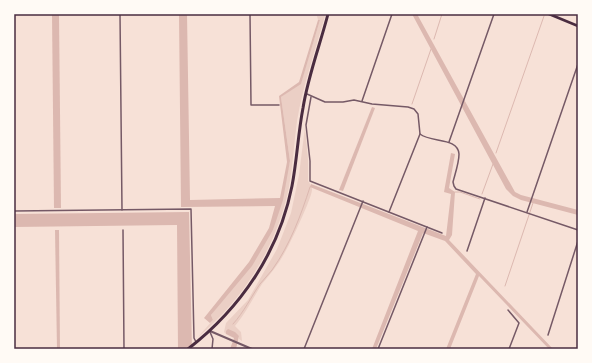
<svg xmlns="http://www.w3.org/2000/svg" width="592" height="363" font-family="'Source Sans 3',sans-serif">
<rect width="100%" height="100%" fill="#f7e1d7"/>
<g fill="#ebcfc5">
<path d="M317,16H325C315,51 303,85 297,121C294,143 293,165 289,187C277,246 244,299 198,337L213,320L211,315L273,230L290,161L281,97L301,83L320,20H318Z"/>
<path d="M305,127L308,159V181C310,183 311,186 312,189C313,196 289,246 284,254C278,265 270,274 262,284C253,298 246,313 235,326L241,332L242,341L239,339V336L226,331V334L224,332L226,323L248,300L277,249L291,213L299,175Z"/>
</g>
<g fill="#dcb8b0">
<polygon points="52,14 59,14 61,208 54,208"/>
<polygon points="179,14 187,14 190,200 280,198 287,162 279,96 299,82 318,20 320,20 301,84 281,97 290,161 283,200 273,230 252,266 211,315 213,320 210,323 204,318 249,262 269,228 275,206 181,207"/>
<polygon points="412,14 417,14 515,192 521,195 578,210 578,215 521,200 513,196 506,189"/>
<polygon points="372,107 375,108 343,191 339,190"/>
<polygon points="451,153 455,154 449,188 455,192 452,235 449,240 553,349 549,349 479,276 450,349 446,349 476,274 445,241 423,233 376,349 372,349 418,231 310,187 311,184 446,236 451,194 444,192"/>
<polygon points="189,212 192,349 178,349 177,225 14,227 14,214"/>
<polygon points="55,230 59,230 60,349 57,349"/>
<polygon points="228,329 235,332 239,336 236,349 230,349 234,338 226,334 226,331"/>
</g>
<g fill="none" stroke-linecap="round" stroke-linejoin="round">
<g stroke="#dcb8b0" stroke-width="1">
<polyline points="434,39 442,14"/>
<polyline points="412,104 431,49"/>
<polyline points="496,153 544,16"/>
<polyline points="455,192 460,192 480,199"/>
<polyline points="482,194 493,164"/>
<polyline points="505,286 533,203"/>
<path d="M233,324C244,312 251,297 260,284C264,279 268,275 272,270C290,245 301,215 310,187"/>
</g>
<g stroke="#755966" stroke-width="1.5">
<polyline points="120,14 122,210"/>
<polyline points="250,14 251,105 279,105"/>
<polyline points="308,14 324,14"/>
<polyline points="307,94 325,102 343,102 354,100 372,104 408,107 414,109 418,114 420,134 389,212"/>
<polyline points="311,97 306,125 310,161 310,181 442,233"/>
<polyline points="362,101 392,14"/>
<path d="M420,134C431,143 458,137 459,154C459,163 455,174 453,182L454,186L456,189L578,230"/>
<polyline points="449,142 494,14"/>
<polyline points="14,211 191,209 194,338 196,342"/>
<polyline points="527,212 578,64"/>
<polyline points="123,230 124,349"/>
<polyline points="467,251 485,198"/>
<polyline points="508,310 519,323 509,349"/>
<polyline points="210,332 213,339 212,349"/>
<polyline points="548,335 578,241"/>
<polyline points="304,349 363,201"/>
<polyline points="378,349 427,227"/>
</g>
<polyline stroke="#755966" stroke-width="2" points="210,331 252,349"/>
<polyline stroke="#4a2c40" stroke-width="2.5" points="549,14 578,26"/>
<path stroke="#4a2c40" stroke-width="3" d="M188,349C241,308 279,252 292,186C297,160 298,134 303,108C308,76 320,45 328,14"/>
</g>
<rect width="592" height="363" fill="none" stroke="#fffaf5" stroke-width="30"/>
<rect x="15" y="15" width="562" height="333" fill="none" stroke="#4a2c40" stroke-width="1.5"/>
</svg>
